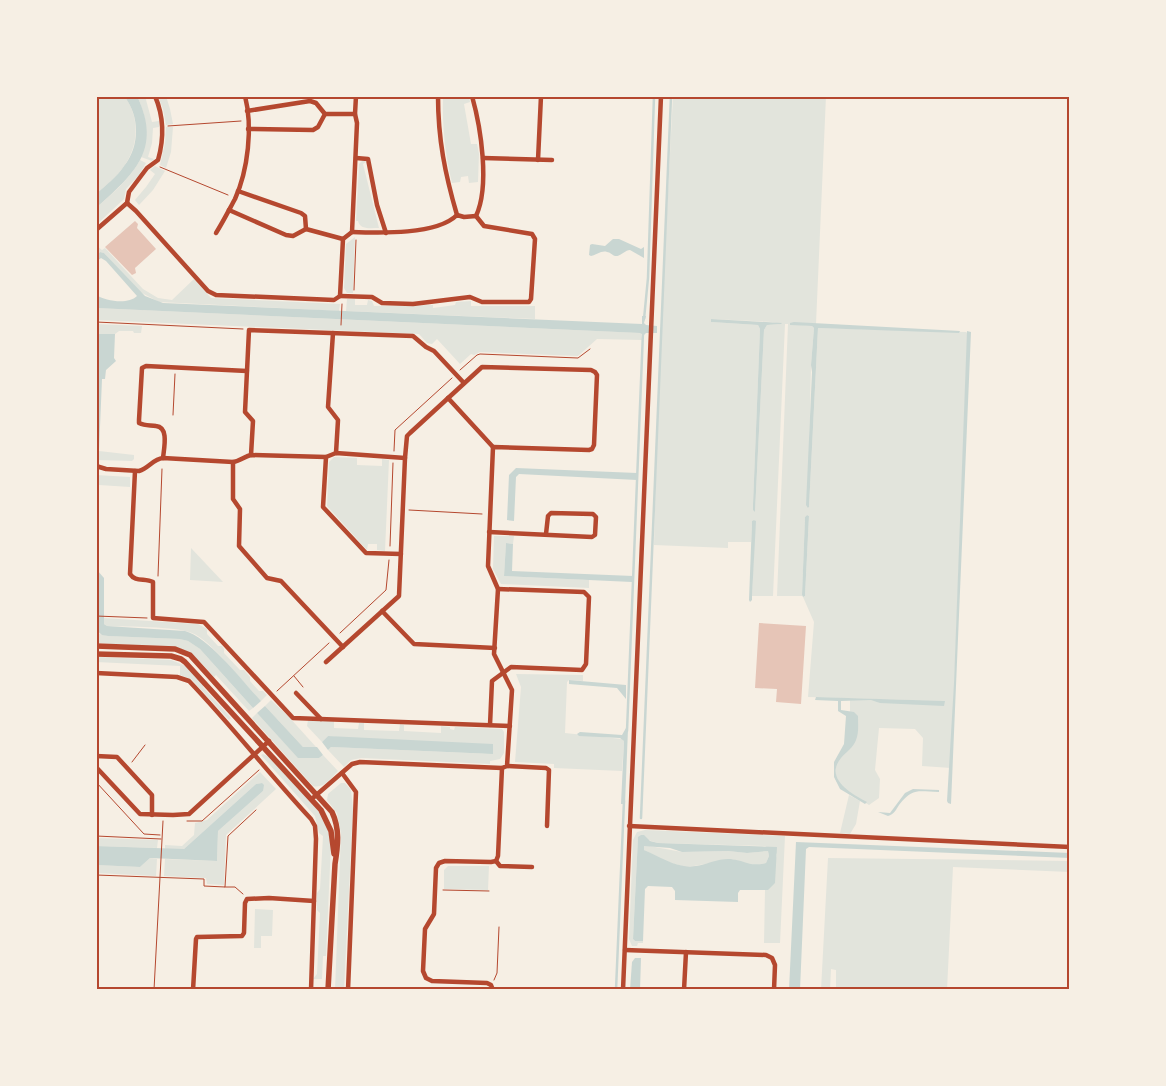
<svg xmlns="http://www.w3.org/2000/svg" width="1166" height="1086" font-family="'Sofia Sans Condensed',sans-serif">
<rect width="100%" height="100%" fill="#f6efe4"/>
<g fill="#e2e4dc" fill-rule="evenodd">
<path d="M96,96H124C140,116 139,146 124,166C117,177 106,185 96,194Z"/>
<path d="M137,96H145L152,122L159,121V127L153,128L152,143L148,157L154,159L152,161L141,157C149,135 147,117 137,96Z"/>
<polygon points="158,96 166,96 170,109 173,124 166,125 163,109"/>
<path d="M443,96H469L470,102L464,104L471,144H477L479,154L478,182L469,183L468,176L461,177L460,182L452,183C445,154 442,126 443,96Z"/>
<path d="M673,96H826L816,324H790L812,326L814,328L811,365L808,508L809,507L818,328L966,332L968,334L951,768L922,766L923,738L915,729L879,728L875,770L880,779L879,798L869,805L840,787L836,779V763L850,739V699L944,701L808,697L814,622L803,597L805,596L809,516L807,515L805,517L802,596H777L788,324H785L773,596H752L755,520L752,521L751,542H728V548L654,545L659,365ZM711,319L772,322L781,324L767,325L764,330L755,512L753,504L760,329L758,325L711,322Z"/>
<polygon points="166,127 173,127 171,152 166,168 160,165 165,143"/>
<path d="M140,160L146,163L139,175L126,189L124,199L96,225V208C113,193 129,180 140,160Z"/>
<path d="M363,160L366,162L363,164L379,228C371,228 360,230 358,221H356L359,164Z"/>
<polygon points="155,166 165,171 153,190 139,205 135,200 146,187 155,174 150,170"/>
<polygon points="355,237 353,293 347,293 344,288 346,244"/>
<polygon points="96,245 102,250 105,248 143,289 158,298 172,300 194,279 211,298 340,304 339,311 159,302 140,292 104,253 100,252 96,256"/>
<polygon points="347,299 355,299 355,305 367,305 368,300 372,301 374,306 433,305 433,308 455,305 456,302 471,301 471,306 535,306 535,319 346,311"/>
<polygon points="96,308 641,333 642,340 597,339 578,356 480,352 474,355 471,354 460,364 437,339 432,344 427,343 419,334 96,320"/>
<polygon points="96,324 142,326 141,333 134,333 133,331 119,331 115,334 96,334"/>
<polygon points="99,451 134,455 134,459 132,461 96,460 96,452"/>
<polygon points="334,457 357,458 357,465 382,466 382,459 389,460 385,551 377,550 377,544 368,544 367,550 327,506 329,462"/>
<polygon points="96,475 130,477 130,487 99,485 97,488"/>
<polygon points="494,536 514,536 513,544 506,543 504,576 589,580 589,588 501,584 493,569"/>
<polygon points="191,548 223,582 190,580"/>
<path d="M103,618L198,624L207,629V634L218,646H222L224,649V653L240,670H244L250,677V681L259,691H263L267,695L261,701C245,685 211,640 192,633C174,626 128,627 107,626L103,623Z"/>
<path d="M96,630L100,634L108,636L181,639L188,641L200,649L253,708L249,711L216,675L214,677C203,665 194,653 179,648L96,643Z"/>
<polygon points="96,657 171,660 186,666 204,685 203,687 231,718 229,720 191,679 180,675 180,666 96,662"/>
<polygon points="516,674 583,675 583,681 569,680 567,682 565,733 622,739 624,741 622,771 554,768 554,764 515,762 521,687"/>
<polygon points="271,700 288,716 316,747 303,747 265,706"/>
<path d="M257,713L294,753L319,758L323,755L338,771C331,778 324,789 313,786L252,718Z"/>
<polygon points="308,720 334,721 334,728 358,729 359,723 364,723 364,730 399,731 400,724 404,725 404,731 441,733 441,726 450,727 450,729 454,730 455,727 502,729 504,732 504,753 500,759 490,761 490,764 361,758 351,760 344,767 328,750 331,747 492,754 328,736 322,742 307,726"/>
<polygon points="263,754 269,757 321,814 328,830 331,844 326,956 323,956 322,979 313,979 317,974 320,913 317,910 317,893 320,889 323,836 319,833 315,816 261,755"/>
<polygon points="260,772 276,789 226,835 224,885 207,884 206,878 164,876 165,859 217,861 218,831 263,791 262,783 256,784 184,849 165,849 165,845 182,846 194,835 195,823 207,820"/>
<polygon points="341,783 345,783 351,790 353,809 344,990 335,990 341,833 337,813 327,800 328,794"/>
<polygon points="849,795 860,801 856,824 850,834 840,833"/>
<polygon points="645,830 785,836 780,943 764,943 765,890 768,890 777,854 765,846 658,843 638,837 633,939 635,941 643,941 643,943 638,943 637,946 632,946 629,939 633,840 637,832"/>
<polygon points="96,838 158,840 157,848 96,846"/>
<polygon points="644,845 682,852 728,851 747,853 768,851 769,856 766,863 752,866 732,859 694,866 682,866 667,862 644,850"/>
<polygon points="150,858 157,859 156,876 96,873 96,865 140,867"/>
<polygon points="828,858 1070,861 1070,872 953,867 947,990 836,990 836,970 831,969 830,990 821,990"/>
<polygon points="448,866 489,866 488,890 444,889 444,870"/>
<polygon points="255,909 273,910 272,936 261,936 261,948 254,948"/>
</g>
<g fill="#c9d6d2" fill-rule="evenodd">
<path d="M124,96H137C163,150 133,175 96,208V194C106,185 117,177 124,166C140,146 140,116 124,96Z"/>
<path d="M613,239H619L641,249L644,247V258L630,250C625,250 620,257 615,256C612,255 610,252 607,252C602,250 596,255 591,256L589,255L590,245L592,244L605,246Z"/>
<path d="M100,252L104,253L145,296L163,303L642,324V316H646L644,323L646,325L657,326V333H646L644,335L640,333L96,308V295C106,301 128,305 137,296L106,261L101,258L96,262V256Z"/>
<polygon points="711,319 782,323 781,324 767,325 764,330 755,512 753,510 753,504 760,329 758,325 711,322"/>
<polygon points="794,322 960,331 959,333 818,328 809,507 808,508 806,505 812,372 811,365 814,328 812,326 790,325 790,323"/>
<polygon points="967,331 971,332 951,804 948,803 947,801 954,683"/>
<polygon points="96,334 115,334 114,358 116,361 106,370 105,379 102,379 99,451 96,452"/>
<polygon points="516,468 637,473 637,480 519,474 516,477 514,521 507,520 509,475"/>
<polygon points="807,515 809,516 805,596 803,597 802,595 805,517"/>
<polygon points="754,520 756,521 752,596 752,600 750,602 749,600 752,521"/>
<polygon points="506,543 513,544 512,571 633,576 632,582 504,576"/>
<path d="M96,565L97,570L104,578V624L107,626L185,631C209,637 243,682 261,701L253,708L200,649L188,641L180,639L108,636L102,635L96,630Z"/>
<polygon points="569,680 626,685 626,699 617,688 569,684"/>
<path d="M816,697L944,701H945L944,706L880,703L871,700L841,701V710L854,712L858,716C858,724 859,733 856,740C854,747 845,753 841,758C824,779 852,794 867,802L865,804L840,789L834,777V762L844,744L846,716L838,711V701L815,700Z"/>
<polygon points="265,706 303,747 317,747 323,755 319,758 298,758 257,713"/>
<polygon points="626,728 628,729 625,804 621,804 624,741 620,738 579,736 577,734 580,732 622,735"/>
<polygon points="328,736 493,744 493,754 331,747 328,750 322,742"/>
<polygon points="262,783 264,785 263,791 218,831 217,861 150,858 140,867 96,865 96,846 184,849 256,784"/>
<path d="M913,789L939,790V792C919,792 913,787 899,805C896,810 894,814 888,816L878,812L890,813L905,793Z"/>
<path d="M641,835H644L650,841L658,843L777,847L775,883L768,890H740L738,893V902L675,900V891L672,887L648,886L645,889L643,941H635L633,939L638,837ZM644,846L670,848L682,852L728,851L747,853L768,851L769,856L766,863C748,867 747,861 731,859C719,858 708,864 696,866C677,869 661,857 644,850Z"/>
<polygon points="796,842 1070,853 1070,858 809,847 806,849 800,990 789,990"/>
<polygon points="635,958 641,958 640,990 630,990 632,962"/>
</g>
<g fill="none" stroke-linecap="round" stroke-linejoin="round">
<g stroke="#c9d6d2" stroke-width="2.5">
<polyline points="644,319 648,278 654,96"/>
<polyline points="627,731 643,332"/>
<polyline points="641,818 671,96"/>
<polyline points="616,990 624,801"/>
</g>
</g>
<g fill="#e6c5b7">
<polygon points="135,221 138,224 137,228 156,249 135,268 136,273 132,275 105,247"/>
<polygon points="759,623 806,626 801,704 776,702 777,689 755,688"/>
</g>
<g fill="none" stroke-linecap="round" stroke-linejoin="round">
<g stroke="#b5482f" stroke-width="1">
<polyline points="168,126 241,121"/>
<polyline points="160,167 228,195"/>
<polyline points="354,290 356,240"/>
<polyline points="96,322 243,329"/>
<polyline points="341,325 342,304"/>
<polyline points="460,370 477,355 480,354 578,358 590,349"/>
<polyline points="173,415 175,374"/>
<polyline points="394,451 395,430 452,378"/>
<polyline points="409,510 482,514"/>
<polyline points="390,546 393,463"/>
<polyline points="158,576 162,469"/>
<polyline points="96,616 147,618"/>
<polyline points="340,633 386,590 389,560"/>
<polyline points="294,676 303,687"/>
<polyline points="277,691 329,643"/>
<polyline points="132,762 145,745"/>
<polyline points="96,782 144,834 160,835"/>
<polyline points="187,821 202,821 259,770"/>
<polyline points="96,836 161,839"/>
<polyline points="96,875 204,879 204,886 225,887 228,836 256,810"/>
<polyline points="225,887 235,887 243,894"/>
<polyline points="443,890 489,891"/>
<polyline points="494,980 497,973 499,927"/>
<polyline points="154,990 163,821"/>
</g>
<g stroke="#b5482f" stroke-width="4.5">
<path d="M438,96C438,139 445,174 457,215"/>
<path d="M472,96C481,128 490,186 476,216"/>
<polyline points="247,111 310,101 316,103 325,114 355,114"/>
<polyline points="248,129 313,130 318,127 325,114"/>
<polyline points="356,158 368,159 377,205 386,233"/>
<polyline points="483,158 552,160"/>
<polyline points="538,160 541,96"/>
<polyline points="238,191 301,213 305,216 306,229 343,239"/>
<polyline points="127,203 136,211 208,291 216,295 334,300 340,296"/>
<polyline points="229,210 286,235 293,236 306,229"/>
<path d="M96,230L127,203L129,192L147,168L158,160C164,139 164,117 155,96"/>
<path d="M216,233C223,222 229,210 235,199C248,170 253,127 245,96"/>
<path d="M340,296L372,297L382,303L413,304L470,297L482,302H529L531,299L535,239L532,234L484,226L476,216L464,217L457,215C437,235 380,233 352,232"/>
<polyline points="340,296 343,239 352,232 357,123 355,114 356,96"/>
<polyline points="333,333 328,407 338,420 336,453"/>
<polyline points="448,398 493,447"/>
<polyline points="251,455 253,421 245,412 249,330 413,336 426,347 434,351 464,383"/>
<path d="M163,458C164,448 169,427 156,426C150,425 145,426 139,423V420L142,368L146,366L247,371"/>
<polyline points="233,462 233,499 240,509 239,546 267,578 281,581 343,647"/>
<path d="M96,466L106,469L139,471C149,468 153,459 163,458L233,462C241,461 245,456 251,455L326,457"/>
<path d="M135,471L130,574C135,582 145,578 153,582V618L204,622L293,718L510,726"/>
<polyline points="489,532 592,537 595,535 596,517 593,514 551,513 548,516 546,534"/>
<polyline points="401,554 366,553 323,507 326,457 336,453 405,458"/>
<polyline points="382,611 414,644 495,648"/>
<path d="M96,673L177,677L189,681C232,726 269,774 311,819L315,826L316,839L311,990"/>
<polyline points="296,693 321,719"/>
<polyline points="490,725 492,681 511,667 582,670 586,664 589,597 584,592 498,589"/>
<polyline points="96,756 117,757 152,795 152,815"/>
<polyline points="507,766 546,768 549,770 547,826"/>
<polyline points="96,767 140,814 173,815 189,814 269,741"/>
<polyline points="342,773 356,792 348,990"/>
<polyline points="314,797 352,764 360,762 502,768 507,766 512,690 494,654 498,589 488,566 493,447 589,450 592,449 594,445 597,375 595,372 591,370 482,367 410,433 407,436 405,458 399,596 326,662"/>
<polyline points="629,826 1070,847"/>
<polyline points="496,861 500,866 532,867"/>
<polyline points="625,950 766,955 772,958 775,965 774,990"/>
<polyline points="193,990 196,939 197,937 242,936 244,933 245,903 247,899 269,898 314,901"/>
<polyline points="493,990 491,985 487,983 432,981 426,978 423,971 425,929 434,914 436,868 439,863 445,861 491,862 496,861 498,856 502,768"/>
<polyline points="623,990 661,96"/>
<polyline points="684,990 686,952"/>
</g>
<g stroke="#b5482f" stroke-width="5.5">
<path d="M96,646L175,649L190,655L332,812C340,829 338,845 335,864L328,990"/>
<polyline points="96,654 171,656 181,659 185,662 321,810 331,831 334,854"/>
</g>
</g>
<rect width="1166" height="1086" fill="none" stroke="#f6efe4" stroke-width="195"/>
<rect x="98" y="98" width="970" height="890" fill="none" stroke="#b5482f" stroke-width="2"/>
</svg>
